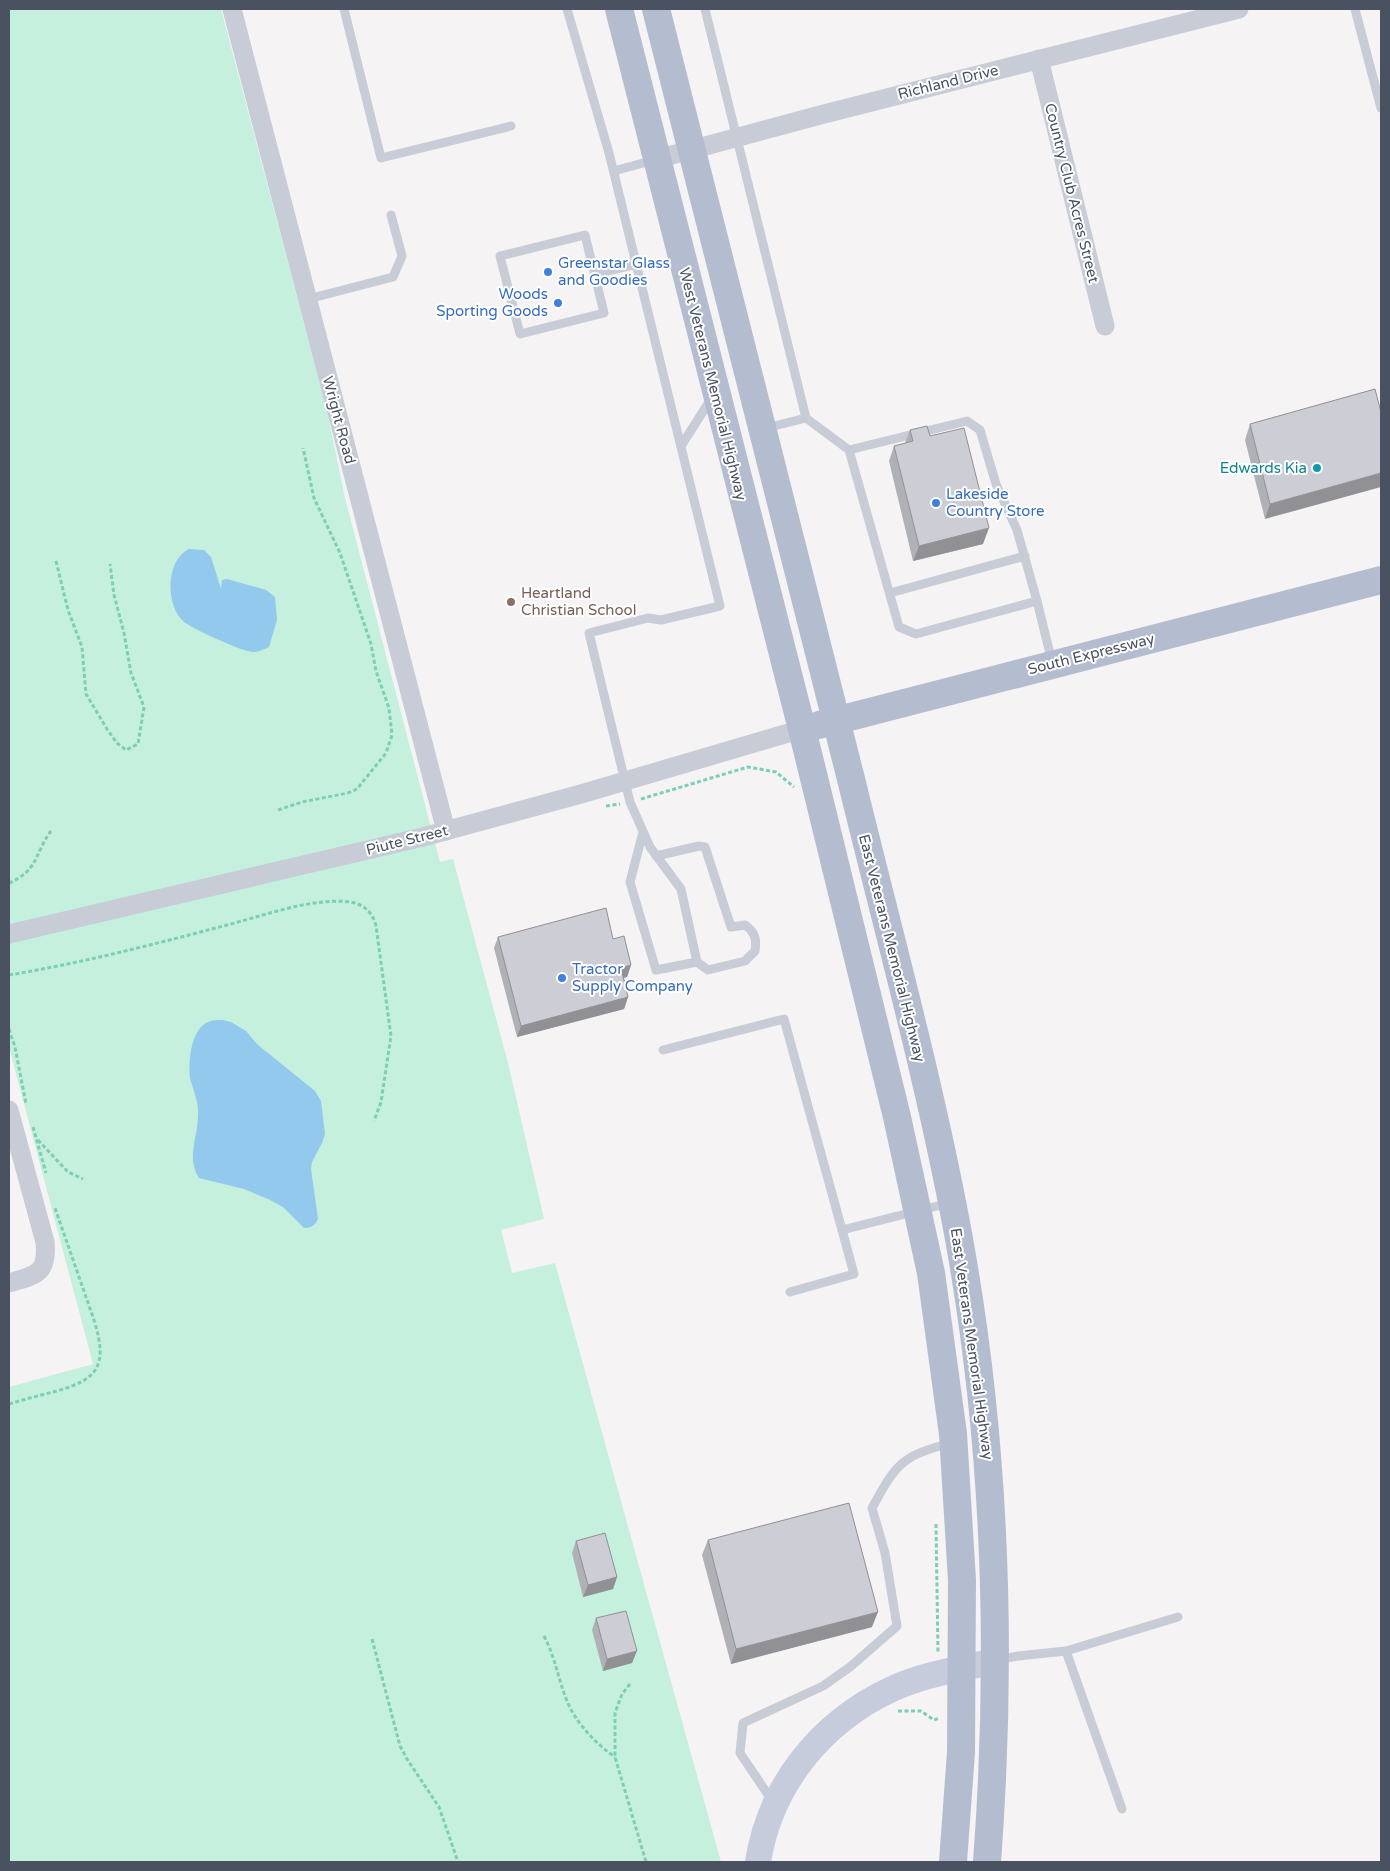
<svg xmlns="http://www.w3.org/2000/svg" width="1390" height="1871" font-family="'Varela Round',sans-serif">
<rect width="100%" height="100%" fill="#f5f3f3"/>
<polygon fill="#c4f0dd" points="9,9 221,9 327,411 345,498 440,862 453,859 508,1063 544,1219 501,1230 512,1273 555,1263 721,1862 9,1862 9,1387 93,1364 9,1047"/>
<g fill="#92c9ec">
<path d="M189,549L204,550L211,557L221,589L222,580L227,579L266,590L275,597L277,620L269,647C264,649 259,652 254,652C245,653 190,628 183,621C165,604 166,560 189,549Z"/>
<path d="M223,1020L231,1022L246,1031L258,1045L315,1091L321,1101L325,1134L322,1143L312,1162L311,1169L318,1219C315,1225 312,1228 304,1228L283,1207L268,1199L244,1189L199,1178C186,1158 198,1137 198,1115C199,1102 193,1090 190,1078C188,1062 191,1029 208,1022C213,1020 218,1020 223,1020Z"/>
</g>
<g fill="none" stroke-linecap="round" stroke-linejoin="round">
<g stroke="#7cceb5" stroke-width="3" stroke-dasharray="4 2.5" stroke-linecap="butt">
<polyline points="56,561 68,610 82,647 86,694 107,729 117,743 126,750 138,744 144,707 131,673 124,633 114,595 110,564"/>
<polyline points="641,799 748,767 776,772 794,787"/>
<polyline points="606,806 620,804"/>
<polyline points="278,810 302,802 348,793 357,789 386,753 392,735 389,708 376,671 371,644 340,553 314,498 303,448"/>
<path d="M9,883C39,870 34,854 51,831"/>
<path d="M9,975C82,963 155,944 227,925C263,916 313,897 350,902C364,904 373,913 376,926L391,1036L381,1102L374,1121"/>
<polyline points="9,1029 15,1047 26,1104"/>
<polyline points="33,1127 46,1173"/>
<polyline points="38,1140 68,1172 83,1179"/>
<path d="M9,1404C25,1399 41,1395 57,1391C99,1379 107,1365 95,1323L55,1208"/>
<polyline points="936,1524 938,1653"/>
<path d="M544,1636C556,1659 558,1679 567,1701C576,1723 596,1744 615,1757"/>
<polyline points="372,1639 400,1746 407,1759 439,1807 458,1862"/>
<polyline points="630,1684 622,1694 615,1713 615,1757 646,1862"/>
<polyline points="898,1711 921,1711 934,1720 940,1718"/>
</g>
<g stroke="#c7ccd7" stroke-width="9">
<polyline points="344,9 381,158 511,126"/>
<polyline points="567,9 609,153 720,606 661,620 648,618 589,633 630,802 650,847 681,889 697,962 656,970 630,882 643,832"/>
<polyline points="705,9 806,418 766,428"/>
<polyline points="1355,9 1381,108"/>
<polyline points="614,171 654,160"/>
<polygon points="585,235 604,313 520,334 500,256"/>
<polyline points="595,274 637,264"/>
<polyline points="308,299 393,277 402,256 391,215"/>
<polyline points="806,418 849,450 899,627 916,634 1037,601 1017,530 996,484 980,430 967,421 849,450"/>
<polyline points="681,446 711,399"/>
<polyline points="890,593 1025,556"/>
<polyline points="1037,601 1052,662"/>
<path d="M656,856L699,846L705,847L731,927L745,925C755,932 757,939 755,951L745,961L708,970L697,962"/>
<polyline points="663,1050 784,1019 842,1230 949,1203"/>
<polyline points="790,1292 854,1274 842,1230"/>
<polyline points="1066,1651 1122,1809"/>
<polyline points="997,1660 1018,1656 1066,1651 1178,1617"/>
<path d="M773,1802L740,1753L743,1723L823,1686L850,1667L897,1626L885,1553L872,1508C896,1464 901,1456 951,1443"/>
</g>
<g stroke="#c7ccd7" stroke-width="19">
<polyline points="232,9 446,831"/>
<polyline points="1039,59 1105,326"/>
<polyline points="657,159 824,114 1239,9"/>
<polyline points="9,934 423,837 581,794 802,729"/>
<path d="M9,1110L45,1242C48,1274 36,1275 9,1283"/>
</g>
<path stroke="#c6ccdb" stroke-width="26" d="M758,1862C770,1785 821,1722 892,1689C924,1674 960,1669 995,1661"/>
<g stroke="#b4bdd0" stroke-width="28">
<polyline points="619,9 802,729 897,1117 931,1273 953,1434 962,1580 961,1752 953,1862"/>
<path d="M656,9C722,267 788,525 852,783C888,931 929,1078 957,1228C996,1438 1003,1649 987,1862"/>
<polyline points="819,725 1381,580"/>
</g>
</g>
<g fill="#b0b1b7">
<polygon points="1375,389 1265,519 1245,440 1250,424"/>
<polygon points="910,430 930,436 983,544 913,561 889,461 894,446 905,443"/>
<polygon points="498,937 613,939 631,965 627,977 624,978 628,997 624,1009 517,1037 494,948"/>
<polygon points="708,1540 872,1627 731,1664 702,1555"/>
<polygon points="576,1541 617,1577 613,1589 583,1597 572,1553"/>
<polygon points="596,1618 632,1663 603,1671 592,1630"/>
</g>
<g fill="#909095">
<polygon points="1381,473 1381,487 1265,519 1270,504"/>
<polygon points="989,528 983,544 913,561 919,546"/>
<polygon points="631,965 627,977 617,979 621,968"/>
<polygon points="628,997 624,1009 517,1037 521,1026"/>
<polygon points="617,1577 613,1589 583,1597 588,1585"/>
<polygon points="878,1612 872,1627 731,1664 736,1649"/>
<polygon points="637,1651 632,1663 603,1671 607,1659"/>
</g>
<g fill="#cdced5" stroke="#909095">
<polygon points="1375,389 1381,412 1381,473 1270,504 1250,424"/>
<polygon points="927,426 930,436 964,428 989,528 919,546 894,446 913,441 910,430"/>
<polygon points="606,908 613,939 624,936 631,965 621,968 628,997 521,1026 498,937"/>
<polygon points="849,1503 878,1612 736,1649 708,1540"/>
<polygon points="605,1533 617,1577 588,1585 576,1541"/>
<polygon points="626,1611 637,1651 607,1659 596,1618"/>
</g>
<g fill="#3f7fe0" stroke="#fff" stroke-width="2">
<circle cx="548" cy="272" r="5"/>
<circle cx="558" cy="303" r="5"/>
<circle cx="936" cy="503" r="5"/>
<circle cx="562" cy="978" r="5"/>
</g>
<circle fill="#0f9aa8" stroke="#fff" stroke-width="2" cx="1317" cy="468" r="5"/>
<circle fill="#8d6e63" stroke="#fff" stroke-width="2" cx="511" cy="602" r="5"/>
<g text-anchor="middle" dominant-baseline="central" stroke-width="4" stroke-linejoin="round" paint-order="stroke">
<g font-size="15" fill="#4a5261" stroke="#fff">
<text transform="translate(948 82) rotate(-14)">Richland Drive</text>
<text transform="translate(1072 193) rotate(76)">Country Club Acres Street</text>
<text transform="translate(713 384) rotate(76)">West Veterans Memorial Highway</text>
<text transform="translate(339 420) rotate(75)">Wright Road</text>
<text transform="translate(1091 654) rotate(-14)">South Expressway</text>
<text transform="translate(407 840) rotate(-14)">Piute Street</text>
<text transform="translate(892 948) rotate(76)">East Veterans Memorial Highway</text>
<text transform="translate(972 1344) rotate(82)">East Veterans Memorial Highway</text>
</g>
<g font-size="15" fill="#366cbe" stroke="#fff" text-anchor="start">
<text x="558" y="263">Greenstar Glass<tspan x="558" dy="17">and Goodies</tspan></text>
<text x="548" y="294" text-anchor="end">Woods<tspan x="548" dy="17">Sporting Goods</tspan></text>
<text x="946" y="494">Lakeside<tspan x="946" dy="17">Country Store</tspan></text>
<text x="572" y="969">Tractor<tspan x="572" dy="17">Supply Company</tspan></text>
</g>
<g font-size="15" fill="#0d838f" stroke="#fff" text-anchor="end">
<text x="1307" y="468">Edwards Kia</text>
</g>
<g font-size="15" fill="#785e54" stroke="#fff" text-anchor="start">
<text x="521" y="593">Heartland<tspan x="521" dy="17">Christian School</tspan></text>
</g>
</g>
<rect width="1390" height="1871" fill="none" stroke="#4a5261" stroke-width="20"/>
</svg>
